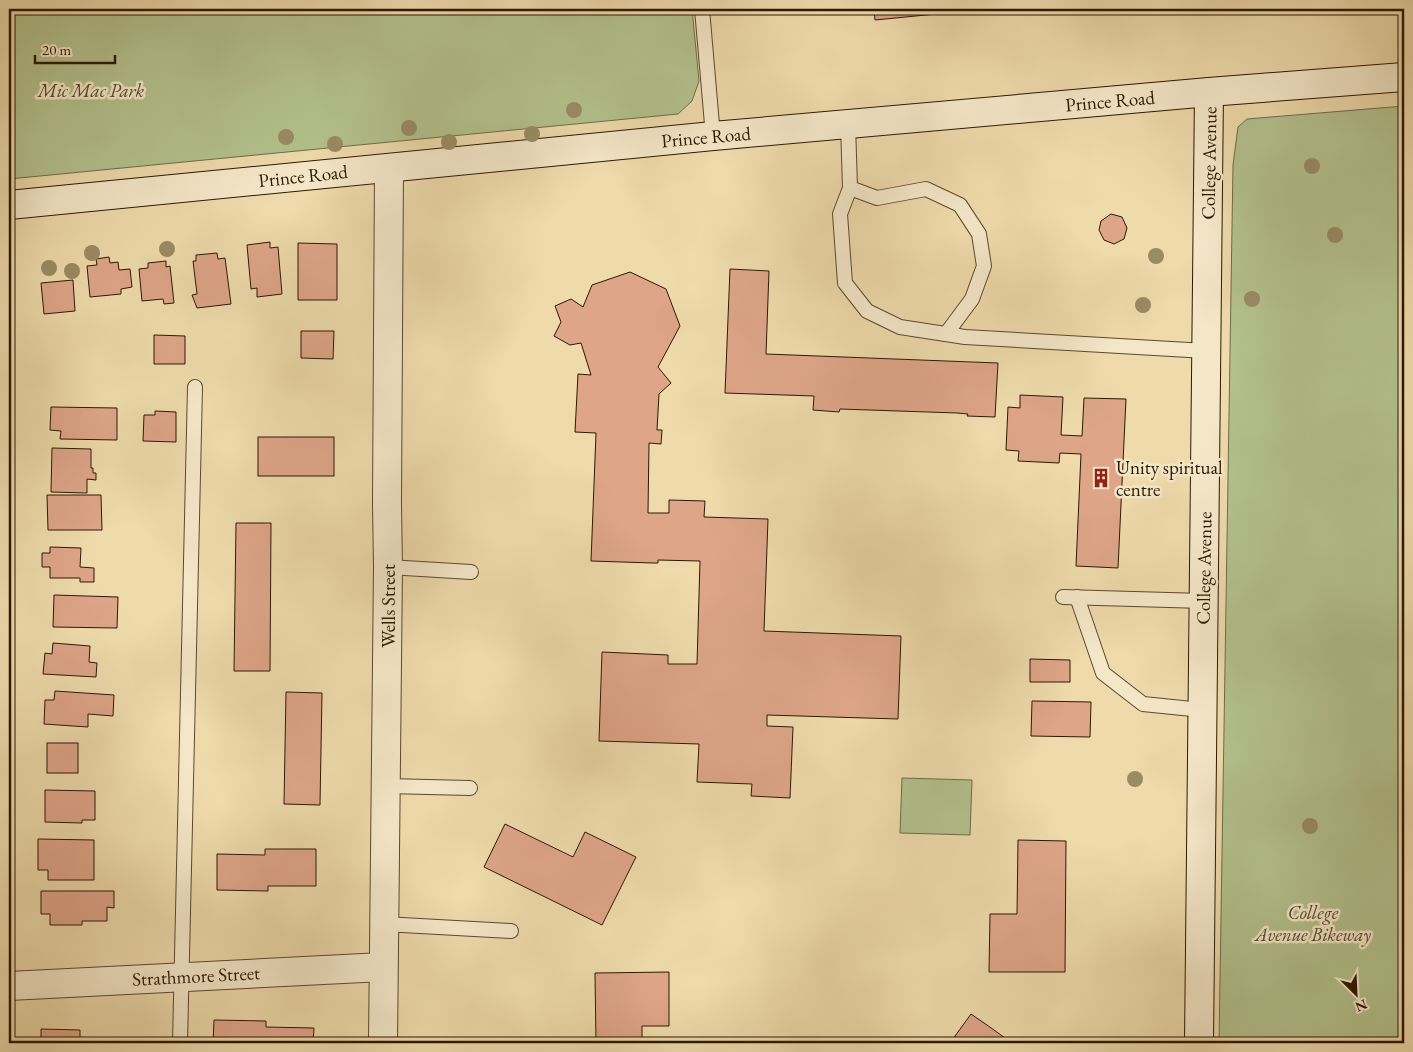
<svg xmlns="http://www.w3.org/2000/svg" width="1413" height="1052" font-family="'EB Garamond',serif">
<rect width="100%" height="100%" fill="#eedaab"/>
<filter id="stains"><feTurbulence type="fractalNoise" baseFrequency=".004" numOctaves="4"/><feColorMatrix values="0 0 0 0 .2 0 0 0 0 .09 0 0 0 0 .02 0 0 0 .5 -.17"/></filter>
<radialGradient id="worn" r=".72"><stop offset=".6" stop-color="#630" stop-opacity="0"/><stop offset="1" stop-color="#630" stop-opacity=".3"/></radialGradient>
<g fill="#b3c18d" stroke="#706d46">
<polygon points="9,9 692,9 699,81 692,101 678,114 9,179"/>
<polygon points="1404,106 1404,1043 1219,1043 1233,165 1238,127 1247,119"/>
<polygon points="902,778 972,780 970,835 900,833"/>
</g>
<g fill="#dea589" stroke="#2c1900">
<polygon points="874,9 987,9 875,20"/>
<polygon points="1111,214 1122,217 1127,228 1124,239 1114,244 1104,240 1099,230 1101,221"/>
<polygon points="270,242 270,248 278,247 282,294 257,297 257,288 251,289 247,245"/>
<polygon points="298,243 337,244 337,300 298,300"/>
<polygon points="217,253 218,259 225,258 231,304 197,308 192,295 197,294 193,261 196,261 196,255"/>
<polygon points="109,257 110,263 118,262 119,270 130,269 132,287 121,289 121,294 90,297 87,266 97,265 96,259"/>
<polygon points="166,261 166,267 170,266 174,303 164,304 163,299 142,301 139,269 148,268 148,263"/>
<polygon points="730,269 769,271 766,354 998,363 995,417 967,416 968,414 957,413 840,409 839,412 813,410 814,396 725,393"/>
<polygon points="630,272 666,289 680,326 658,367 671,383 659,394 657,430 662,430 661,444 649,443 648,513 669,513 669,500 705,501 704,517 768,519 764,631 901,636 898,719 767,715 767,726 793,727 790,798 751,796 752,784 697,782 699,744 599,741 602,652 668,655 668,664 697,664 700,561 658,560 658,563 653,563 591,561 596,433 575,432 578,374 591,375 581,343 570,345 554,336 561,322 555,306 571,299 583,307 592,285"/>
<polygon points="73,280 75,311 44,314 41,283"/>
<polygon points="301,331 334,331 333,359 301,358"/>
<polygon points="154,335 185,336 185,364 154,364"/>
<polygon points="1020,395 1063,397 1061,435 1082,436 1084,398 1126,399 1118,568 1076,566 1081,454 1060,453 1059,463 1018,461 1019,451 1006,450 1008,407 1020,408"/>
<polygon points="51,407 117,408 117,440 60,439 61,431 50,430"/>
<polygon points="155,411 176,412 176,442 143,441 144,415 155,415"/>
<rect x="258" y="437" width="76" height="39"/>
<polygon points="52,448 91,449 91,468 93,468 93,473 96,473 96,480 87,479 87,493 51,492"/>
<polygon points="47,495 101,495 102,530 48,530"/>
<polygon points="236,523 271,523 270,671 234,671"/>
<polygon points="50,547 81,548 80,567 94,568 94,582 80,582 80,578 50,578 50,567 42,567 42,553 50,553"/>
<polygon points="54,595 118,597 117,628 53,627"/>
<polygon points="53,643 90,646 89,662 97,663 96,677 43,674 45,653 52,654"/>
<polygon points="1030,659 1070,660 1070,682 1030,682"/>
<polygon points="55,691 114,695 113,716 88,714 88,727 44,724 45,700 54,700"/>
<polygon points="286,692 322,693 320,805 284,804"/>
<polygon points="1032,701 1091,702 1090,737 1031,736"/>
<rect x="47" y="743" width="31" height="30"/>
<polygon points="45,790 95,791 95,820 82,820 82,823 45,822"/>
<polygon points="505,824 573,857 585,832 636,857 602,925 484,867"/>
<polygon points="38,839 94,840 94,880 48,880 48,870 38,870"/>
<polygon points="1018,840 1066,841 1065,972 989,972 990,914 1017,914"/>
<polygon points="265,849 316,849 316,886 268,886 268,891 217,890 217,854 265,855"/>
<polygon points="41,891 114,891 114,908 107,907 107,921 82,921 82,925 50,925 50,914 41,914"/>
<polygon points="669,972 669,1026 642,1026 642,1043 596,1043 595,973"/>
<polygon points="971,1014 987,1025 1012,1043 950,1043"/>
<polygon points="214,1020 266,1021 266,1027 314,1028 313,1043 213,1043"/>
<polygon points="41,1029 80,1030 80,1043 41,1043"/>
</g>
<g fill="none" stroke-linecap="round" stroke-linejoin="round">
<defs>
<g id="lane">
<polyline points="702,9 713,136"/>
<polyline points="848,124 850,188 840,214 845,283 867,311 900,327 965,337 1206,351"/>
<polyline points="850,188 877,198 926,189 960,205 979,234 984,266 972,299 946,334"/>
<polyline points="388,567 471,572"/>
<polyline points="1063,597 1204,601"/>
<polyline points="1077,597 1103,673 1143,704 1202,710"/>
<polyline points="386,786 470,788"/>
<polyline points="384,924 511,931"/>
<polyline points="180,1043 195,387"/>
</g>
<g id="street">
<polyline points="9,986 383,967"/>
<polyline points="383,1043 388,567 387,504 389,168"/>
</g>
<g id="secondary">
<polyline points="9,205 713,136 1209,92 1404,77"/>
<polyline points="1199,1043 1209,92"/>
</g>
</defs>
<use href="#lane" stroke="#5c492b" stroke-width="16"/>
<use href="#street" stroke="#5c492b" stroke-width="30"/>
<use href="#secondary" stroke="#2c1900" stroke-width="30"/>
<use href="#lane" stroke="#f4e7c8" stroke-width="14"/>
<use href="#street" stroke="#f4e7c8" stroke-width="28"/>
<use href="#secondary" stroke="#f4e7c8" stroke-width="28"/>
</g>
<g fill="#998b64">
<circle cx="574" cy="110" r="8"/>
<circle cx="409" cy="128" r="8"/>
<circle cx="532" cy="134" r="8"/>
<circle cx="286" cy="137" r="8"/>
<circle cx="449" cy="142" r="8"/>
<circle cx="335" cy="144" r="8"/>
<circle cx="1312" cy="166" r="8"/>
<circle cx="1335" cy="235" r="8"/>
<circle cx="167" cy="249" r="8"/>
<circle cx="92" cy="253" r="8"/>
<circle cx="1156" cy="256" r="8"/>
<circle cx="49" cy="268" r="8"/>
<circle cx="72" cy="271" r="8"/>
<circle cx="1252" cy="299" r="8"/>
<circle cx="1143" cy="305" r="8"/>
<circle cx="1135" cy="779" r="8"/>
<circle cx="1310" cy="826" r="8"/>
</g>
<defs>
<symbol id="building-bare" viewBox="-9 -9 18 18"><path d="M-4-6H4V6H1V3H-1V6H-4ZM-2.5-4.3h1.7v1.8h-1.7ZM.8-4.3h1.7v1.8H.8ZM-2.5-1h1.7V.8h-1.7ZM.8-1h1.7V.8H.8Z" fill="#8f2418" stroke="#f4e7c8" stroke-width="2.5" paint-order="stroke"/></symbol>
</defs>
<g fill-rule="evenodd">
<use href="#building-bare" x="1087" y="464" width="28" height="28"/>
</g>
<g text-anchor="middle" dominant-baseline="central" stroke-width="5" stroke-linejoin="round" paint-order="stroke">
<g font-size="19" font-style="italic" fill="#544b2a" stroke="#f4e7c8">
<text x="91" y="90">Mic Mac Park</text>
<text x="1313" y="912">College<tspan x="1313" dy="22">Avenue Bikeway</tspan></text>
</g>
<g font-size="19" fill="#2c1900" stroke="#f4e7c8">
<text transform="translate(1110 101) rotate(-5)">Prince Road</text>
<text transform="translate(706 137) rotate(-5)">Prince Road</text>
<text transform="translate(1209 163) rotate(-89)">College Avenue</text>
<text transform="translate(303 176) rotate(-6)">Prince Road</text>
<text transform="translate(1204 568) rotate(-89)">College Avenue</text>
<text transform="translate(388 606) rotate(-90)">Wells Street</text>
<text transform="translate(196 976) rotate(-3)">Strathmore Street</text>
</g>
<g font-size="19" fill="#2c1900" stroke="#f4e7c8" text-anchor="start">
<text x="1116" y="467">Unity spiritual<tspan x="1116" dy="22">centre</tspan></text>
</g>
</g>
<rect width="1413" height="1052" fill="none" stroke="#eedaab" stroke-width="30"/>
<rect x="10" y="10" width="1393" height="1032" fill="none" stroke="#2c1900" stroke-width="2.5"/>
<rect x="15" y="15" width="1383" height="1022" fill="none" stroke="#2c1900"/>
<g transform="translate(1356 994) rotate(156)" stroke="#f4e7c8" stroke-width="4" paint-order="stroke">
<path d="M0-4L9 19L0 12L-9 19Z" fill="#2c1900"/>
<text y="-8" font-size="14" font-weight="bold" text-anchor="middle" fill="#2c1900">N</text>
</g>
<path d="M35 55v8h80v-8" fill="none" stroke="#2c1900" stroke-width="2.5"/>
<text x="42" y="55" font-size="15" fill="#2c1900" stroke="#f4e7c8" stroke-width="4" paint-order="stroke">20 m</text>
<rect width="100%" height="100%" filter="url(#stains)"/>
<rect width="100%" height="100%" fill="url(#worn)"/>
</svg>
